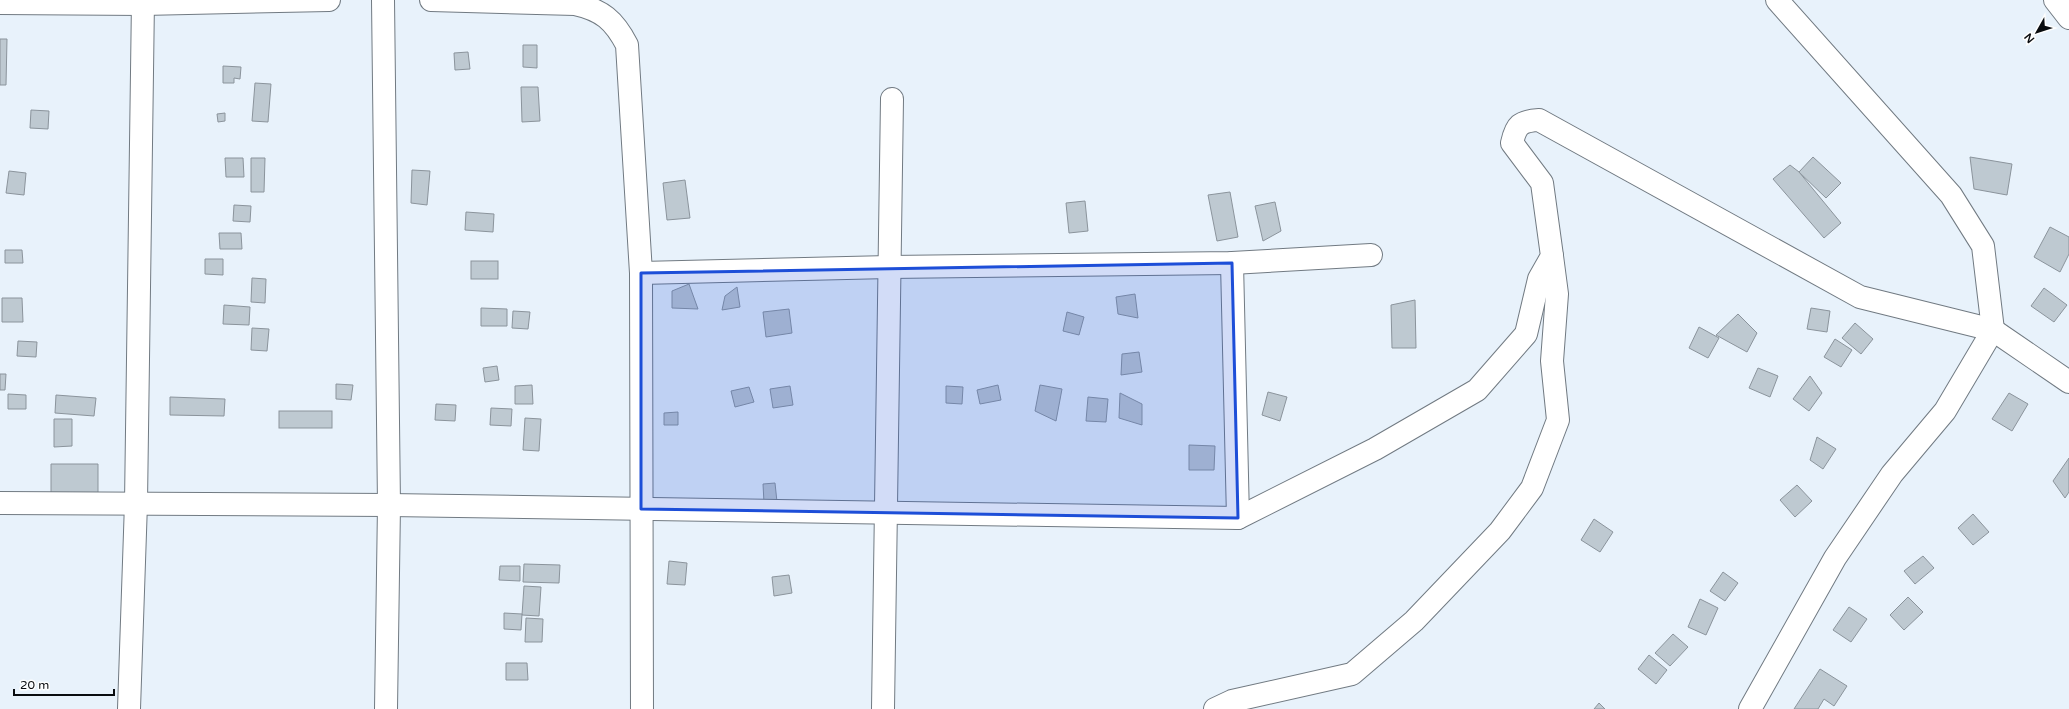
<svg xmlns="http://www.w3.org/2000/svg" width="2069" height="709" font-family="'Varela Round',sans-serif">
<rect width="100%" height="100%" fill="#e8f2fb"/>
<g fill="#bec9d1" stroke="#8b949c">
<polygon points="0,39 7,39 6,85 0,85"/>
<polygon points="523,45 537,45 537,68 523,67"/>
<polygon points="468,52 470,69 455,70 454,53"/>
<polygon points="223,66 241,67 240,79 234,78 234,83 223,83"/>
<polygon points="255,83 271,84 268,122 252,121"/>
<polygon points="521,87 538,87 540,121 522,122"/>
<polygon points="31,110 49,111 48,129 30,128"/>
<polygon points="225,113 225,121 218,122 217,114"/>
<polygon points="1813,157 1841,183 1826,198 1799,172"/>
<polygon points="1970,157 2012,164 2007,195 1974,189"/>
<polygon points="225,158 243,158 244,177 226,177"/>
<polygon points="251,158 265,158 264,192 251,192"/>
<polygon points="1790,165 1799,172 1841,223 1824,238 1773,179"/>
<polygon points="412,170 430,171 427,205 411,203"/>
<polygon points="9,171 26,173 24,195 6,193"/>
<polygon points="685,180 690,218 667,220 663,183"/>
<polygon points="1230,192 1238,237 1217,241 1208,195"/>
<polygon points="1085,201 1088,231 1069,233 1066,203"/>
<polygon points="1275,202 1281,231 1263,241 1255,206"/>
<polygon points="234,205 251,206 250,222 233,221"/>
<polygon points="466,212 494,214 493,232 465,230"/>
<polygon points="2050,227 2069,237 2069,254 2060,272 2034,257"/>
<polygon points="219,233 241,233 242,249 220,249"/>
<polygon points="5,250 22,250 23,263 5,263"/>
<polygon points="205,259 223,259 223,275 205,274"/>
<rect x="471" y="261" width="27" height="18"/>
<polygon points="252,278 266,279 265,303 251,302"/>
<polygon points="689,284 698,309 672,308 672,291"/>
<polygon points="737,287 740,307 722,310 725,296"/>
<polygon points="2044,288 2067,305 2054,322 2031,306"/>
<polygon points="1135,294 1138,318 1118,314 1116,297"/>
<polygon points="2,298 22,298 23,322 2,322"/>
<polygon points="1415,300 1416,348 1392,348 1391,305"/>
<polygon points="224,305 250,307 249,325 223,324"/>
<polygon points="481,308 507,309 507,326 481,326"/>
<polygon points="1811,308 1830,311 1827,332 1807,329"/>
<polygon points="789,309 792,333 766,337 763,312"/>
<polygon points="513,311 530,312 528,329 512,328"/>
<polygon points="1067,312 1084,317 1079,335 1063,331"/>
<polygon points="1738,314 1757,333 1747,352 1716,335"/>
<polygon points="1855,323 1873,339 1861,354 1842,338"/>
<polygon points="1699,327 1719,338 1708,358 1689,348"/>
<polygon points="252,328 269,329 267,351 251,350"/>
<polygon points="1835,339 1852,350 1841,367 1824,357"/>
<polygon points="18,341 37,342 36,357 17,356"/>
<polygon points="1139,352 1142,372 1121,375 1122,354"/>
<polygon points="497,366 499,380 485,382 483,368"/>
<polygon points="1758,368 1778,376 1770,397 1749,388"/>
<polygon points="0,374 6,374 5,390 0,390"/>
<polygon points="1810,376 1822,393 1809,411 1793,399"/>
<polygon points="336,384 353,385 351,400 336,399"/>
<polygon points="532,385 533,404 515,404 515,386"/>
<polygon points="998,385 1001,400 980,404 977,390"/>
<polygon points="1040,385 1062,389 1056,421 1035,411"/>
<polygon points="790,386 793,405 773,408 770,389"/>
<polygon points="946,386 963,387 962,404 946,403"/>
<polygon points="749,387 754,402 735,407 731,391"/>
<polygon points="1268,392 1287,397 1280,421 1262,415"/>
<polygon points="1120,393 1142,404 1142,425 1119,418"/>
<polygon points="2009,393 2028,404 2012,431 1992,419"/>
<polygon points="8,394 26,395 26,409 8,409"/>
<polygon points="56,395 96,398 94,416 55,413"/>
<polygon points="170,397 225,399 224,416 170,415"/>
<polygon points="1088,397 1108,399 1106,422 1086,421"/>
<polygon points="436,404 456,405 455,421 435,420"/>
<polygon points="491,408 512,409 511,426 490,425"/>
<rect x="279" y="411" width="53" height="17"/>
<polygon points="678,412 678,425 664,425 664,413"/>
<polygon points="525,418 541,419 539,451 523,450"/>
<polygon points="54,419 72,419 72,446 54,447"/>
<polygon points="1817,437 1836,449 1823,469 1810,460"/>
<polygon points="1189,445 1215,446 1214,470 1189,470"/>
<polygon points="2069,458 2069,492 2065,498 2053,481"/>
<polygon points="51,464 98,464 98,494 51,493"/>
<polygon points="775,483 777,502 764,503 763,484"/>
<polygon points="1797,485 1812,501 1795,517 1780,500"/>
<polygon points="1973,514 1989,532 1973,545 1958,528"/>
<polygon points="1594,519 1613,532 1600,552 1581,540"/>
<polygon points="1923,556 1934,568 1915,584 1904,571"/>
<polygon points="669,561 687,563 685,585 667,584"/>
<polygon points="524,564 560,565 559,583 523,582"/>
<polygon points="500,566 520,566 520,581 499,580"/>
<polygon points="1723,572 1738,583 1725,601 1710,591"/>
<polygon points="789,575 792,593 774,596 772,577"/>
<polygon points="524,586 541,587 539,616 522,615"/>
<polygon points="1908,597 1923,612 1904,630 1890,615"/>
<polygon points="1700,599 1718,608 1706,635 1688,627"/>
<polygon points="1849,607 1867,619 1851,642 1833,630"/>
<polygon points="504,613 522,614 521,630 504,629"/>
<polygon points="526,618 543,619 542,642 525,642"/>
<polygon points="1673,634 1688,647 1670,666 1655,653"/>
<polygon points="1649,655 1667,670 1656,684 1638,669"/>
<polygon points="506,663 527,663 528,680 506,680"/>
<polygon points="1820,669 1847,686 1834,706 1824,699 1818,709 1794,709"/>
<polygon points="1599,703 1605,709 1594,709"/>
</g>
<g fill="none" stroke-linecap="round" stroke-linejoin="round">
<defs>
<g id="street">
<polyline points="383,0 389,505 386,709"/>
<path d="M431,0L575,4C602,10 614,20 627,45L641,273L642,709"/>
<polyline points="0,3 143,4 329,0"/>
<polyline points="1232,263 1238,518"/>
<polyline points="641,273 889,267 1232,263 1371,255"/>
<path d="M0,503L389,505L1238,518L1375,449L1477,390L1526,334L1539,279L1552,256L1542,183L1512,143C1516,125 1520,121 1539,120L1860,297L1993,330L2069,382"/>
<polyline points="129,709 136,503 143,0"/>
<polyline points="883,709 892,99"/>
<polyline points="1215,709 1232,701 1352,674 1414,621 1500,531 1532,488 1558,420 1552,361 1557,294 1552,256"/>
<polyline points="1750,709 1835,558 1892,474 1945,411 1993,330 1983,246 1951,195 1777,0"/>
</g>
<polyline id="secondary" points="2055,0 2069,18"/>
</defs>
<use href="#street" stroke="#717a82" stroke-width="24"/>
<use href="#secondary" stroke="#717a82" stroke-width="24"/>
<use href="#street" stroke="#fff" stroke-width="22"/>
<use href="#secondary" stroke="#fff" stroke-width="22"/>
</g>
<path fill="#1d4ed8" fill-opacity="0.2" stroke="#1d4ed8" stroke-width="3" stroke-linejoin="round" d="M1232,263L1238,518L641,509V273Z"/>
<g transform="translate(2037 32) rotate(231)" stroke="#fefefe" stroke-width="3" paint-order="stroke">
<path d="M0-3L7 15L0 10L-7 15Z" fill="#090c0f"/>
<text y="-6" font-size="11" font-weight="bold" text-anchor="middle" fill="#090c0f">N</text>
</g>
<path d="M14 689v6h100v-6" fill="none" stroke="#090c0f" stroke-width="2"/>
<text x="20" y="689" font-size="12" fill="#090c0f" stroke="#fefefe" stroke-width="3" paint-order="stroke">20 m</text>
</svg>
